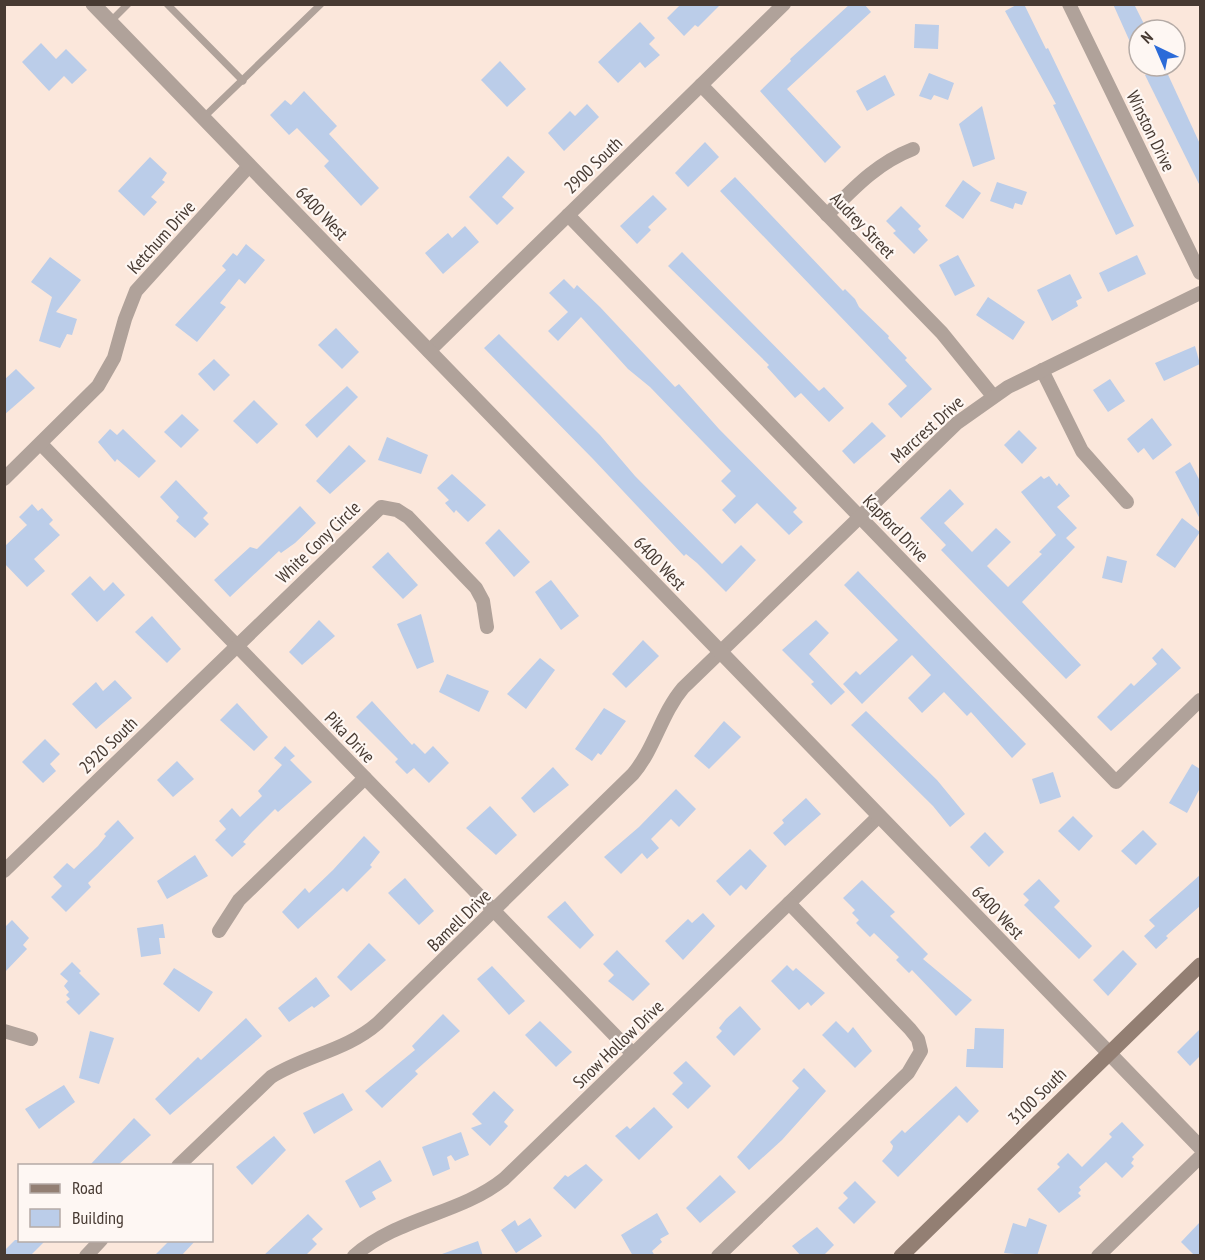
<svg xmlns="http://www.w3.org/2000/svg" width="1205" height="1260" font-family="'PT Sans Narrow',sans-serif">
<rect width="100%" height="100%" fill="#fbe7db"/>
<g fill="#bbcde9">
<polygon points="681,4 721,4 698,27 695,25 684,36 667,18"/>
<polygon points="850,4 864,4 871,12 787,89 841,147 825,163 760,91 791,61 790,59"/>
<polygon points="1018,4 1024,4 1046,49 1048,48 1134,226 1116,235 1053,105 1056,104 1005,11"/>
<polygon points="1113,4 1134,4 1147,30 1139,30 1139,62"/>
<polygon points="640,22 655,38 649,44 660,55 645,68 640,62 618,83 598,62"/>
<polygon points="915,24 939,25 938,49 914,48"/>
<polygon points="41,43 56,59 66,49 87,70 72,84 64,76 49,91 22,62"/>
<polygon points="500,61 526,89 507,107 481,80"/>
<polygon points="1164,66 1200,144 1200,186 1145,75"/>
<polygon points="929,73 954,83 948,100 934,95 931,100 919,96"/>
<polygon points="885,75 895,95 867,111 856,91"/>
<polygon points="304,91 337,126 329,134 379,188 361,206 324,166 329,161 297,128 289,135 270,115 285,100 291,105"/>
<polygon points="587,104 599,117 564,151 548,133 570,111 575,116"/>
<polygon points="982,106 995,159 973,167 959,124"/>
<polygon points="705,142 719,157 688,187 675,173"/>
<polygon points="508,156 525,172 502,197 514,208 497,225 469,197"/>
<polygon points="150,157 167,173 162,180 165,182 151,197 157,202 144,216 118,191"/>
<polygon points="735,177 843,291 845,289 855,299 859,307 889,336 888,338 907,358 905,360 932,389 901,418 888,404 907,386 720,191"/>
<polygon points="963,180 981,193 963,219 945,206"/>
<polygon points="997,182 1027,192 1022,205 1015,203 1013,209 990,201"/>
<polygon points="653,195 667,209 648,227 651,230 637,244 620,226"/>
<polygon points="901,206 921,226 918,229 928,240 914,254 893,233 896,231 886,221"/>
<polygon points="465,226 479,242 443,274 425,253 448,233 452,238"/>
<polygon points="246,244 265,260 245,284 239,279 220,303 226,307 197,342 175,325 226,270 222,266 233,253 237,256"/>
<polygon points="682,252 819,391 824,387 844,408 829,422 801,393 795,398 767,367 769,365 668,266"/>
<polygon points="958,255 975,286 955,296 939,265"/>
<polygon points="1137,255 1146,274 1108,292 1099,273"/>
<polygon points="50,257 81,280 56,312 77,319 72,335 67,334 60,348 39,341 52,297 31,282"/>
<polygon points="1070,274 1082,298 1076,301 1078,306 1052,321 1037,290"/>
<polygon points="564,279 574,289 577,285 600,307 675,387 679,384 719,429 797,508 793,512 803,522 789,535 757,503 735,524 722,510 736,496 721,481 731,471 650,387 628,369 581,317 558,341 548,331 568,312 549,293"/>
<polygon points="988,297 1025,322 1013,340 976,315"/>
<polygon points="336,328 359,352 342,369 318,345"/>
<polygon points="499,334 600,435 635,476 722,564 741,545 756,560 726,592 697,563 686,554 684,556 593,459 484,348"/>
<polygon points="1195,346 1200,364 1164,381 1155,363"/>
<polygon points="214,359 230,375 214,391 198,374"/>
<polygon points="16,369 35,388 4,415 4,380"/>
<polygon points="1110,379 1125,401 1108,412 1093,390"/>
<polygon points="347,386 358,397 317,438 305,425"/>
<polygon points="254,400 278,424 257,444 233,421"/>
<polygon points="182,414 199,430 181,448 164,432"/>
<polygon points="1152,418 1172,445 1153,460 1144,448 1138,453 1127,439"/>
<polygon points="872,422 886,436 854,464 842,451"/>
<polygon points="110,429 117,435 123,429 156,461 139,478 117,459 115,462 98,442"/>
<polygon points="1019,430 1037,448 1022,464 1004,445"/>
<polygon points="387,437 428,455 421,474 378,460"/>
<polygon points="349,445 366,461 330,494 316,481"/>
<polygon points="1190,462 1200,481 1200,519 1175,472"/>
<polygon points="452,474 486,505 468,522 456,510 454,513 445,503 449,500 437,488"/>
<polygon points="1041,476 1044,479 1049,476 1057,486 1059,483 1070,496 1057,507 1077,528 1066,538 1075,547 1022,602 1081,665 1066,679 941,550 946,545 920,518 950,489 964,504 944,523 972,552 996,528 1011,542 987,566 1008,587 1042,554 1039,552 1056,535 1021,492"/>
<polygon points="176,480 208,513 203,518 209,524 195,538 176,521 179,517 160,497"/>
<polygon points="32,504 38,511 42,508 53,520 49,524 60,535 34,559 45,571 27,587 4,563 4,547 27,525 19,517"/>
<polygon points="300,506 316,523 295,543 281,553 279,551 230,597 214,580 250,547 257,549"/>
<polygon points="1182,518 1200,532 1175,568 1156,555"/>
<polygon points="499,529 530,562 514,577 485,543"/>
<polygon points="388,552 418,585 403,599 372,567"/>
<polygon points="1107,556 1127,561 1122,583 1102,578"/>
<polygon points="858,571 1026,744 1012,758 971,712 967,716 944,692 922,713 908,698 931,675 912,655 862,704 843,684 856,671 860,675 898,640 844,585"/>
<polygon points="90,576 104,591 113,582 125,595 97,622 71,594"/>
<polygon points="551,580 579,616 561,630 535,592"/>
<polygon points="421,614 434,662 417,669 397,624"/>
<polygon points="152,616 181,649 167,663 135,632"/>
<polygon points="319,620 335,636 302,665 289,652"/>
<polygon points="816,620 829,633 809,654 845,692 831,705 811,684 814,682 782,650"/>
<polygon points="643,640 659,656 626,688 612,674"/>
<polygon points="1162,648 1181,668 1111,731 1097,717 1131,683 1134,686 1157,664 1152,658"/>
<polygon points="540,658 555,670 526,709 507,694"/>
<polygon points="447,674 489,691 479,712 439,692"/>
<polygon points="115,680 132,698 96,729 72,704 96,682 103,691"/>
<polygon points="372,701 412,745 414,743 425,754 433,746 449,763 429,783 414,768 407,774 395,762 398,759 356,717"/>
<polygon points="237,703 268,737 254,751 220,720"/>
<polygon points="604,708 626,721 601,755 598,753 592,761 575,749"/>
<polygon points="866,711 937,780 965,814 950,827 933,806 851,725"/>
<polygon points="724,721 741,737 709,769 694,756"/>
<polygon points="45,739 60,754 50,764 56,771 43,783 22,762"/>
<polygon points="285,746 295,756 290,760 312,782 278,812 275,809 252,832 243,842 246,844 232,857 215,840 226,829 219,821 232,808 240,817 262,796 258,791 282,765 274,758"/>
<polygon points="177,761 194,779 173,797 157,780"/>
<polygon points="1192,764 1200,769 1200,788 1187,813 1169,803"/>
<polygon points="553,767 569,785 534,813 521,798"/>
<polygon points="1053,772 1061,797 1040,804 1032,779"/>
<polygon points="676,789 696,809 679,827 671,819 651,839 659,848 647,859 642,853 621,874 604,857 639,827"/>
<polygon points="806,798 821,814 785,846 773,833 784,823 782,820"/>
<polygon points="490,806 517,835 496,855 466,828"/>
<polygon points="1073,816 1093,836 1079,851 1058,831"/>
<polygon points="118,820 134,838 88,883 91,887 66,912 51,897 62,886 53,877 67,863 74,869 98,846 106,836 104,834"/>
<polygon points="1143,830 1157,844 1136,865 1121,851"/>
<polygon points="985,832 1004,852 989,867 970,847"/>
<polygon points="364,836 380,852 370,865 372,867 347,892 343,888 298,929 282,912 305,888 309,893 333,870"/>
<polygon points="750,849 767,866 746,890 741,885 730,896 716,881"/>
<polygon points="195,855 208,876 167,899 157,881"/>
<polygon points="1200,875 1200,906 1166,936 1168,938 1156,949 1144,936 1155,926 1149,920"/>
<polygon points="405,878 434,911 419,925 388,893"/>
<polygon points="1039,879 1060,901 1054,907 1092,946 1079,959 1024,905 1029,900 1023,894"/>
<polygon points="862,880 895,912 890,916 928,954 923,959 972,1000 956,1016 912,970 909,973 896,960 899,957 874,933 870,937 856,923 859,920 852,913 855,910 843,898"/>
<polygon points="565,901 594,935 580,949 547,917"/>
<polygon points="703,913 715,926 683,960 665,941 688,919 692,923"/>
<polygon points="12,920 29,938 23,945 27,949 4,973 4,928"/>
<polygon points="163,924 165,938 159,938 161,954 141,957 137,928"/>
<polygon points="369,943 386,960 351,991 337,977"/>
<polygon points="617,950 650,984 633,1001 608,981 614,975 603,964"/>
<polygon points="1123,950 1137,964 1108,996 1093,980"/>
<polygon points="72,962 81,971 79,973 100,994 79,1015 66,1002 70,999 66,995 69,992 64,986 68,981 60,974"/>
<polygon points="787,965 793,971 796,968 825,993 811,1006 808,1002 799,1010 771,981"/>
<polygon points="492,966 525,1001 509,1015 477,979"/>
<polygon points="174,968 213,992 199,1012 163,984"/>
<polygon points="316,977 330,996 314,1008 312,1006 289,1022 278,1008"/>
<polygon points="740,1006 761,1029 734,1056 716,1037 722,1031 719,1028 726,1019"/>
<polygon points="443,1014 460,1031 415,1071 418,1074 382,1108 365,1091 415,1050 412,1046"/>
<polygon points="246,1018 262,1036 170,1115 155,1099 198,1057 201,1060"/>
<polygon points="540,1021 572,1052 556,1067 525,1035"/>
<polygon points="836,1021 848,1033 853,1027 872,1051 855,1068 822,1035"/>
<polygon points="975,1028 1004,1029 1003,1068 966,1067 967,1049 974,1049"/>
<polygon points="1200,1029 1200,1056 1190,1066 1177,1052"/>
<polygon points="90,1031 114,1038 99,1084 79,1078"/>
<polygon points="686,1061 711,1086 688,1109 672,1094 683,1083 673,1073"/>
<polygon points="804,1068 826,1091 782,1140 749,1170 737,1157 799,1088 792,1081"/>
<polygon points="64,1085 75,1102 39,1129 25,1109"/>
<polygon points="956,1086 979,1111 967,1123 959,1115 898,1177 882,1161 892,1150 893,1146 890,1142 902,1130 905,1133"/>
<polygon points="494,1091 514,1110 504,1122 508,1126 490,1146 471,1128 482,1124 472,1114"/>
<polygon points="343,1093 353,1110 314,1134 303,1113"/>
<polygon points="654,1107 673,1127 639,1160 615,1136 627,1126 630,1129"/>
<polygon points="134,1118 151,1135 117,1166 89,1166"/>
<polygon points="1122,1122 1144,1145 1132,1157 1134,1159 1131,1163 1134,1166 1122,1178 1106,1162 1079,1187 1081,1190 1078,1193 1081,1196 1059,1213 1037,1189 1060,1167 1057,1164 1068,1153 1082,1167 1112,1137 1109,1134"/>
<polygon points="461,1132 469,1155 455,1161 451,1155 447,1157 450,1169 433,1176 422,1147"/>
<polygon points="274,1136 286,1150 252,1185 236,1167"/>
<polygon points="380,1160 392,1181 372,1192 376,1199 360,1208 345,1181"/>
<polygon points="586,1164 603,1180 575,1209 553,1188 565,1175 568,1177"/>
<polygon points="720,1175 736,1192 700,1223 686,1208"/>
<polygon points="855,1181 876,1202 854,1224 838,1208 848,1198 843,1193"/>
<polygon points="657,1213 669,1234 660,1239 662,1242 652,1251 655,1256 633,1256 621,1235"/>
<polygon points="308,1214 323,1229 312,1239 317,1244 305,1256 263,1256"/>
<polygon points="530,1218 542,1236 516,1253 501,1230 515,1220 518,1226"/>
<polygon points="1029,1218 1047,1225 1037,1256 1004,1253 1013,1223 1026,1227"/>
<polygon points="1200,1222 1200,1256 1195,1256 1181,1242"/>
<polygon points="817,1227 834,1245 823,1256 801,1256 792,1246"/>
<polygon points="15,1240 46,1240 30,1256 4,1256 4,1251"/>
<polygon points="170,1240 196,1240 181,1256 154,1256"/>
<polygon points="478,1241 483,1256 442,1256 442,1254"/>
</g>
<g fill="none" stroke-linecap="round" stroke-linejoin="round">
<g stroke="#b0a29a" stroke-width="7">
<polyline points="167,4 243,81"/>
<polyline points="110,22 128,4"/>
<polyline points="204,117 321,4"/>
</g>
<g stroke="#b0a29a" stroke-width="14">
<polyline points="1069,4 1200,273"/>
<polyline points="701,85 942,333 993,396"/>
<polyline points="568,215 1116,782 1200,700"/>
<path d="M827,215C854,188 877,163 913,149"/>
<polyline points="429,351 784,4"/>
<polyline points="1042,370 1082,451 1127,502"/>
<polyline points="41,444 633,1054"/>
<polyline points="4,479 98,386 114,358 125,319 136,291 249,166"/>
<polyline points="4,871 381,507 397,510 408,517 476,588 483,601 487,627"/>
<polyline points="219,931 239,900 365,778"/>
<polyline points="4,1031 31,1039"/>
<path d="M178,1166L271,1077C306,1055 346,1051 378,1023L633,774C655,748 661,714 683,688L957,423L1008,387L1200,293"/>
<polyline points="86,1256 101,1240"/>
<path d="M354,1256C398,1217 459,1215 504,1179L879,816"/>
<polyline points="718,1256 908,1073 921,1051 918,1039 910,1029 789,903"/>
<polyline points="1098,1256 1200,1157"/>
</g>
<polyline stroke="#b0a29a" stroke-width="15" points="93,4 1200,1147"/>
<polyline stroke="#937f73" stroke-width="15" points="901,1256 1200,965"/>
</g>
<g text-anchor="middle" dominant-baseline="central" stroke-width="4.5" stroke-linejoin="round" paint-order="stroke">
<g font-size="18" fill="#473a32" stroke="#fef7f3">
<text transform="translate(1151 131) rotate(64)">Winston Drive</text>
<text transform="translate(593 165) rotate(-44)">2900 South</text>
<text transform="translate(322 213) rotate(46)">6400 West</text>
<text transform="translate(863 225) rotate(46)">Audrey Street</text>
<text transform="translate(161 237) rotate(-48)">Ketchum Drive</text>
<text transform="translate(927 429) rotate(-42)">Marcrest Drive</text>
<text transform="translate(896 528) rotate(46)">Kapford Drive</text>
<text transform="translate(318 542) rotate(-44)">White Cony Circle</text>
<text transform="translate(660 563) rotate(46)">6400 West</text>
<text transform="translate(350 737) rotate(46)">Pika Drive</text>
<text transform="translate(108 745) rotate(-44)">2920 South</text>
<text transform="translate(998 912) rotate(46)">6400 West</text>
<text transform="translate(459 920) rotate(-44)">Bamell Drive</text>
<text transform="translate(618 1044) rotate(-44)">Snow Hollow Drive</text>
<text transform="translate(1037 1096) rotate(-44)">3100 South</text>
</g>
</g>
<rect width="1205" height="1260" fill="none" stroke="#473a32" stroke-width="12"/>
<rect x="18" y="1164" width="195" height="78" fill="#fef7f3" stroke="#b5aba6" stroke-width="1.5"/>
<rect x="30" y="1184" width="30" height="9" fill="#937f73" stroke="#b5aba6" stroke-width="1.5"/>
<text x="72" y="1194" font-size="18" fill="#473a32">Road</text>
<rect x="30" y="1209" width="30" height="18" fill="#bbcde9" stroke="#b5aba6" stroke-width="1.5"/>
<text x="72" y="1224" font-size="18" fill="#473a32">Building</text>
<g transform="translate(1157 48) rotate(316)"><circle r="28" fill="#fef7f3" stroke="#b5aba6" stroke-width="1.5"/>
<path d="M0-4.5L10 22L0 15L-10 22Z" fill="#2c6bd8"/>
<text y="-9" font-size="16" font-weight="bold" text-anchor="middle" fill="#473a32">N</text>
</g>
</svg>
